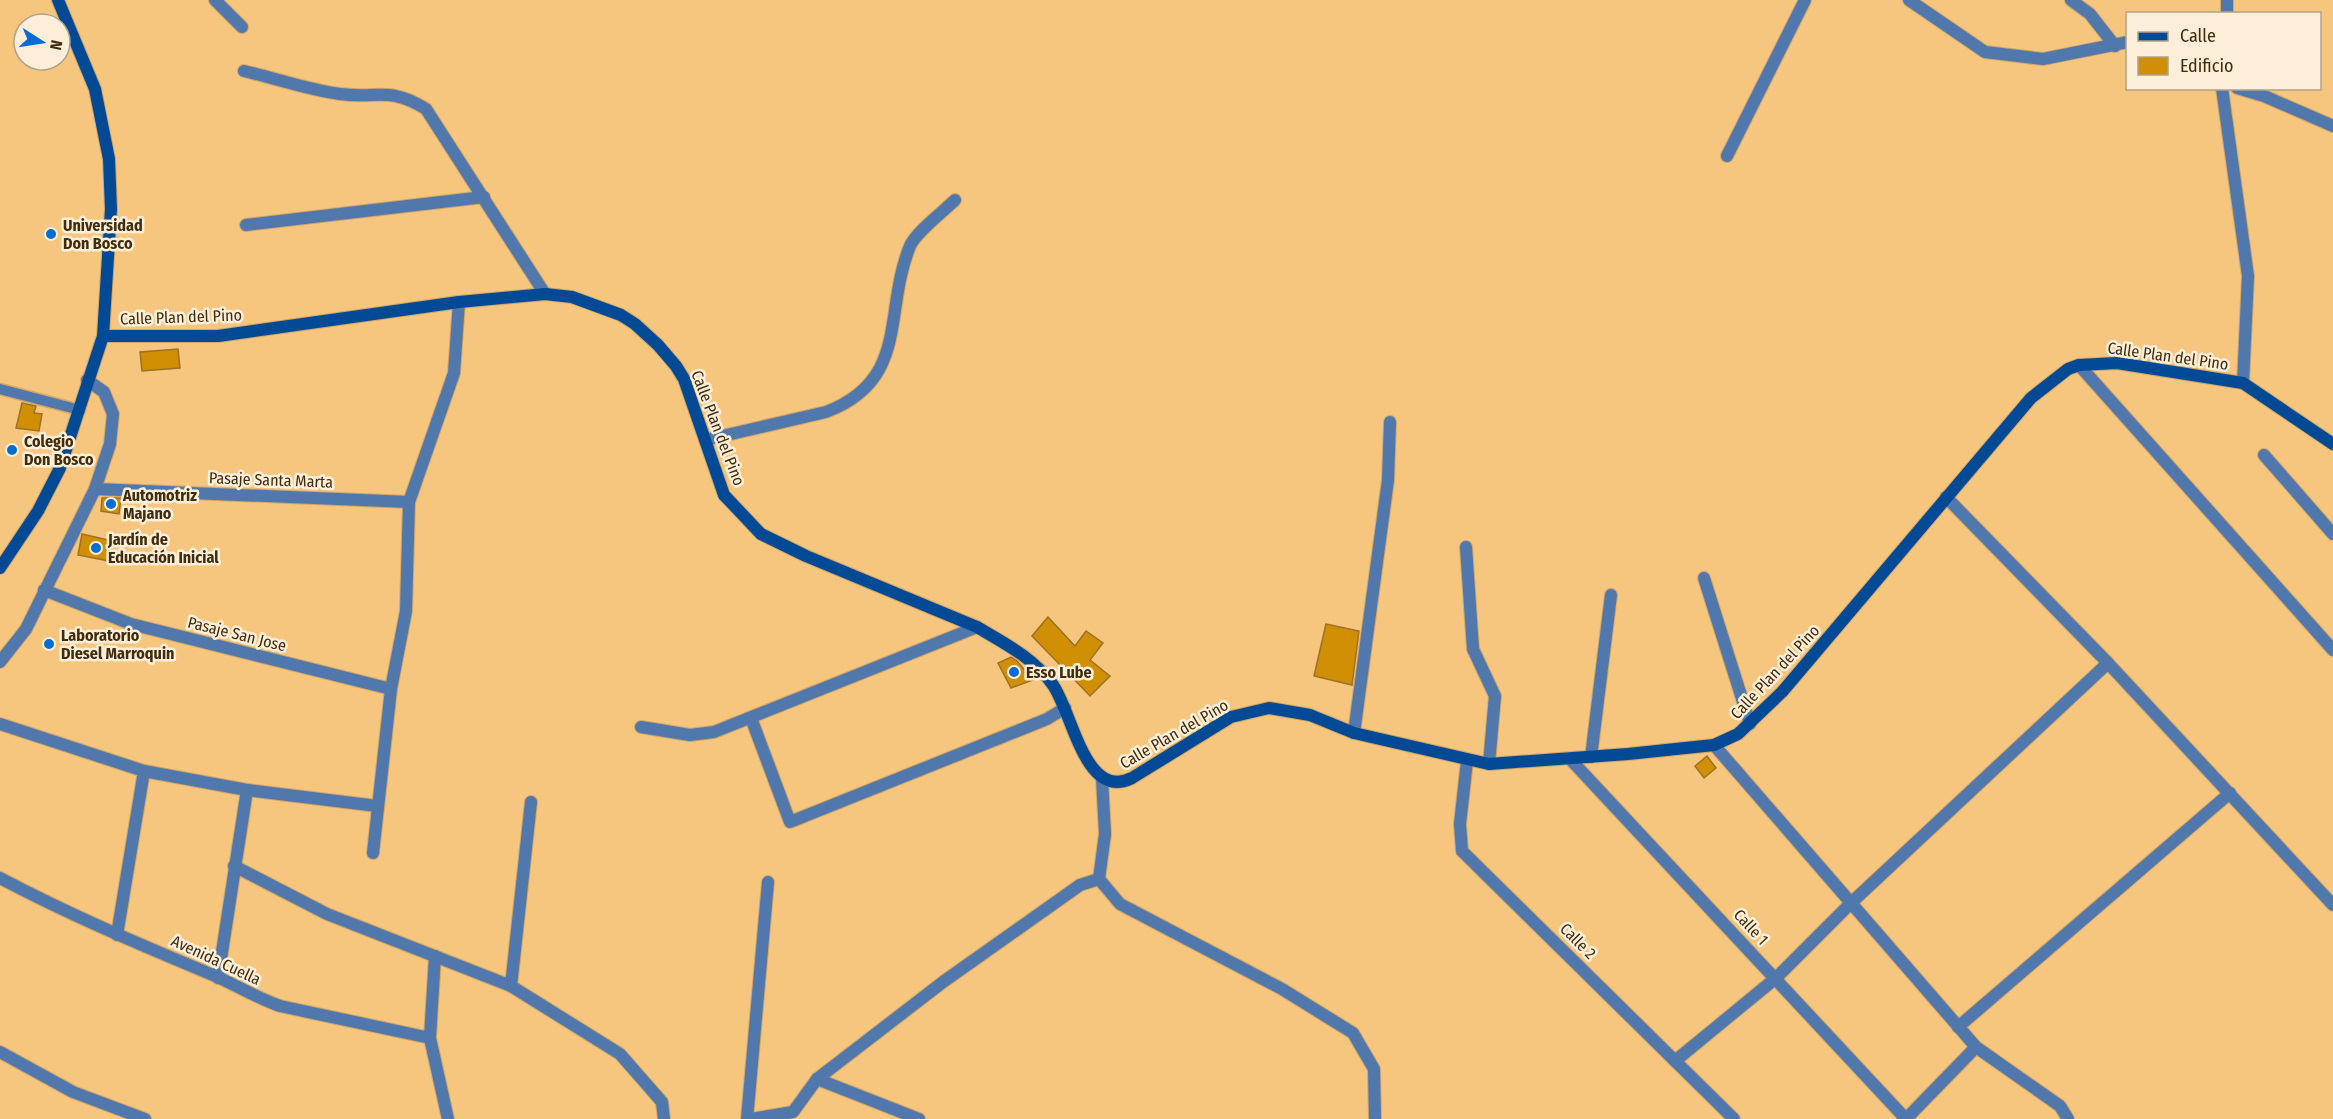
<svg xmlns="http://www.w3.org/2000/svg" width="2333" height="1119" font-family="'Fira Sans Condensed',sans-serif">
<rect width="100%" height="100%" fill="#f7c67e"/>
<g fill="#d08f04" stroke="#9e7125" stroke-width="1.5">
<polygon points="178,349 180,368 142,371 140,352"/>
<polygon points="22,403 36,406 34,413 42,414 39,431 16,428"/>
<polygon points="102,498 121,498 119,514 101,511"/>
<polygon points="82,534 113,541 109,561 78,555"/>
<polygon points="1048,617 1075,646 1086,631 1103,643 1090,660 1110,676 1090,696 1032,636"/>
<polygon points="1326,624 1359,631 1352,685 1314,676"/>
<polygon points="1011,657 1017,661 1033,680 1011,688 998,663"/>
<polygon points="1707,756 1716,768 1704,778 1695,766"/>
</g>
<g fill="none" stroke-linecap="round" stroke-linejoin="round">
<defs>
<polyline id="lane" points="0,389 80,410"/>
<g id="street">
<polyline points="215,0 242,27"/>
<polyline points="1909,0 1985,52 2043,59 2128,42"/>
<polyline points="2071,0 2090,14 2115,46"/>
<polyline points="2227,14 2227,0"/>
<path d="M244,71C275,78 308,90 340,94C377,99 390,86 426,109L545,294"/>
<polyline points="2222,88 2248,276 2243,383"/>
<polyline points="2237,88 2264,96 2333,126"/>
<polyline points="1727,156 1805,0"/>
<polyline points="246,225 484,197"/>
<polyline points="2079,365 2333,650"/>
<path d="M705,440L826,412C910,380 883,312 910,246C916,232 944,211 955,200"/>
<polyline points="2264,455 2333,534"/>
<polyline points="95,489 409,502"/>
<polyline points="1946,497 2108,663 2333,905"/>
<polyline points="1466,547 1473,649 1495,696 1489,764"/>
<polyline points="1704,578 1750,724"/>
<polyline points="44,590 131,624 391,689"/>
<polyline points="0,662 26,629 95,489 110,444 113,414 104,392 87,380"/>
<polyline points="751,718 790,822 1047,719 1065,708"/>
<polyline points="0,724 144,771 247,790 377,806"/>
<polyline points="641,727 690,735 714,732 977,627"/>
<polyline points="1354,733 1388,480 1390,422"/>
<polyline points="1714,745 1976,1047 2060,1106 2068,1119"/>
<polyline points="1591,757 1611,595"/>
<polyline points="1570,759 1906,1119"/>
<polyline points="1467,761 1460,824 1462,851 1734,1119"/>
<polyline points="1102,778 1105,834 1099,879 1120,904 1282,989 1353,1033 1374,1069 1375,1119"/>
<polyline points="373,853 391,689 406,611 409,502 454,373 459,302"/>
<polyline points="234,866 327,914 511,986 620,1054 662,1102 664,1119"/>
<path d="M0,878C70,915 141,945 213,975C236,985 257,998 280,1006L430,1038"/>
<polyline points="117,935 144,771"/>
<polyline points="435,956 430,1038 448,1119"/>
<polyline points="218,978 247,790"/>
<polyline points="511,986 531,802"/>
<polyline points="1958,1027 2230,793"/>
<polyline points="0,1052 73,1092 145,1119"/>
<polyline points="1675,1061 1776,978 1851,903 2108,663"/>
<polyline points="817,1079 919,1119"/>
<polyline points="747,1119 768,882"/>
<polyline points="751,1119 793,1112 817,1079 943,982 1080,885 1099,879"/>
<polyline points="1906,1119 1976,1047"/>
</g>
<g id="secondary">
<path d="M103,336H218L459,302L545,294L572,297L621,315L635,324L658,345L676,366L684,379L724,495L761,534L806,556L977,627C1004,643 1034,658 1053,685C1073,714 1085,801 1132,778L1231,717L1269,708L1310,715L1354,733L1489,764L1628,754L1714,745L1738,734L1782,692L2031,398L2068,369L2079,365L2117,363L2243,383L2333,444"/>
<polyline points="0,568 38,511 60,468 103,336 111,209 109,159 95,89 58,0"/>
</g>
</defs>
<use href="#lane" stroke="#d2a768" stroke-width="13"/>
<use href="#street" stroke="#d2a768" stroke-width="14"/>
<use href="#secondary" stroke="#d2a768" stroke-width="14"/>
<use href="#lane" stroke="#5078ac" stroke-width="10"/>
<use href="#street" stroke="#5078ac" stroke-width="12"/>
<use href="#secondary" stroke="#024a96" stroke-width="12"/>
</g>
<g fill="#066bd3" stroke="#fdeed9" stroke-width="2">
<circle cx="51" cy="234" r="6"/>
<circle cx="12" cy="450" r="6"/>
<circle cx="111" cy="504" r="6"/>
<circle cx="96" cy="548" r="6"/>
<circle cx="49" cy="644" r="6"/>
<circle cx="1014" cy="672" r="6"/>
</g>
<g text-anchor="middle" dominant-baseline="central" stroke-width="5" stroke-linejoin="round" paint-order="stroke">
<g font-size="16" font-weight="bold" fill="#402d0e" stroke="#fdeed9" text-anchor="start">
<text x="63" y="225">Universidad<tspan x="63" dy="18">Don Bosco</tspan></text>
<text x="24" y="441">Colegio<tspan x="24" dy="18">Don Bosco</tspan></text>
<text x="123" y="495">Automotriz<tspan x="123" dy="18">Majano</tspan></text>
<text x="108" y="539">Jardín de<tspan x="108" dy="18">Educación Inicial</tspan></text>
<text x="61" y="635">Laboratorio<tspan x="61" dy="18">Diesel Marroquin</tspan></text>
<text x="1026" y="672">Esso Lube</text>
</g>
<g font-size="16" fill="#402d0e" stroke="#fdeed9">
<text transform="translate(181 317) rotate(-2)">Calle Plan del Pino</text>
<text transform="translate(2168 356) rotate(8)">Calle Plan del Pino</text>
<text transform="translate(718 428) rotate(69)">Calle Plan del Pino</text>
<text transform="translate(271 480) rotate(2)">Pasaje Santa Marta</text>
<text transform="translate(237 634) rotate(14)">Pasaje San Jose</text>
<text transform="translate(1775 672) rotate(-47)">Calle Plan del Pino</text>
<text transform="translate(1174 734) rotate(-30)">Calle Plan del Pino</text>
<text transform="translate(1751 927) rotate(47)">Calle 1</text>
<text transform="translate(1578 941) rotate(45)">Calle 2</text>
<text transform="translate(216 960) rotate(25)">Avenida Cuella</text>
</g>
</g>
<rect x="2126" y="12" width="195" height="78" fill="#fdeed9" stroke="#b1a188" stroke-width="1.5"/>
<rect x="2138" y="32" width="30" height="9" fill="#024a96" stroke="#b1a188" stroke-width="1.5"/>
<text x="2180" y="42" font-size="18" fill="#402d0e">Calle</text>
<rect x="2138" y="57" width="30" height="18" fill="#d08f04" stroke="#b1a188" stroke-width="1.5"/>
<text x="2180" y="72" font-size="18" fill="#402d0e">Edificio</text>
<g transform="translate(42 42) rotate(102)"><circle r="28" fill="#fdeed9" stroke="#b1a188" stroke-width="1.5"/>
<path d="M0-4.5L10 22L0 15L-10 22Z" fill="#066bd3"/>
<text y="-9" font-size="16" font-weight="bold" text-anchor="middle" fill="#402d0e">N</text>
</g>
</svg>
